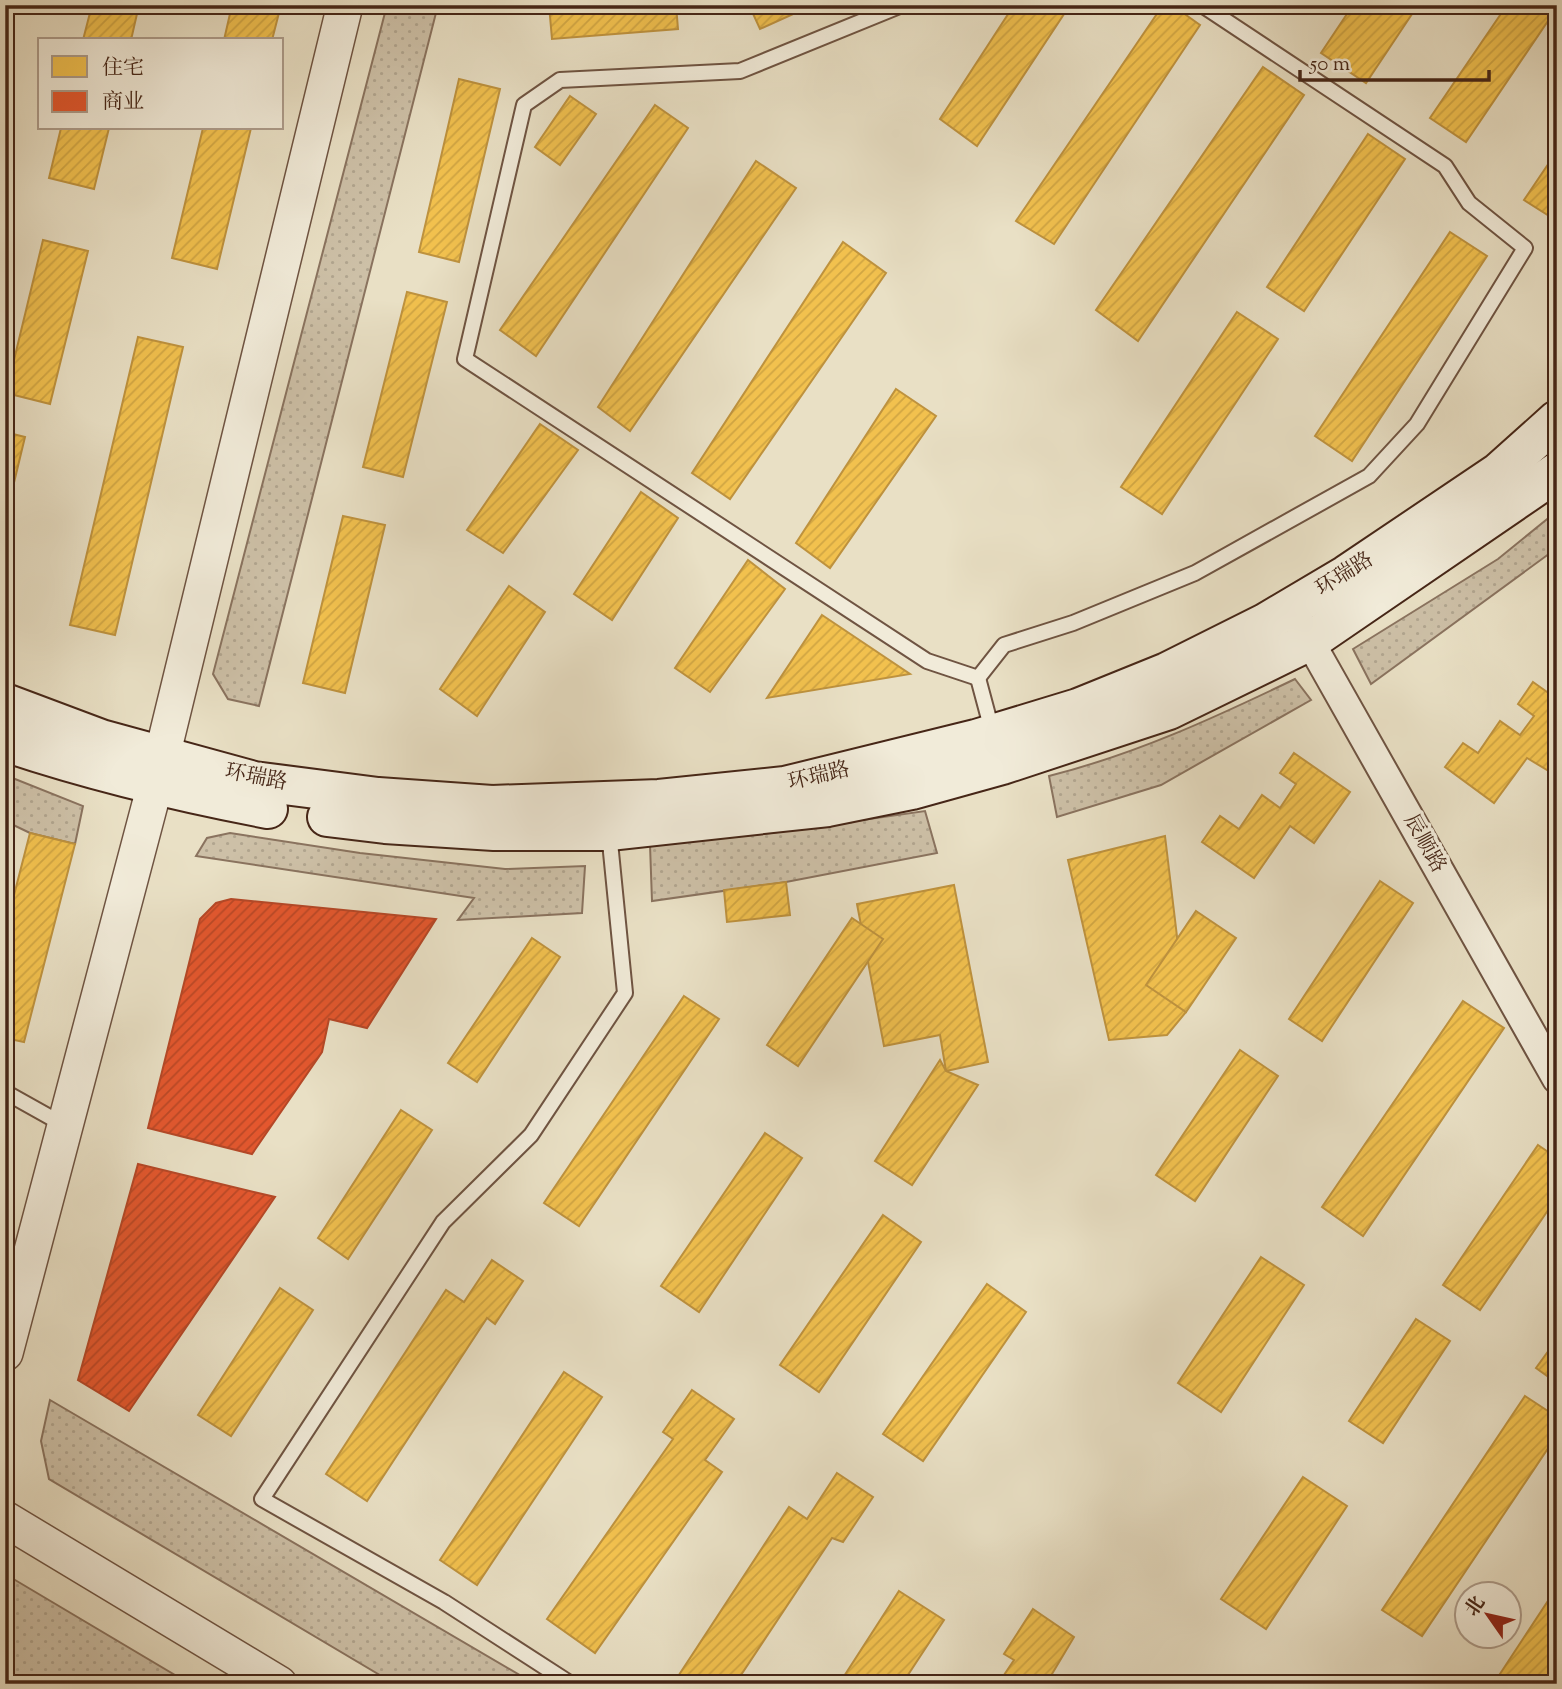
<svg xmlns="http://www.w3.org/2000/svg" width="1562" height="1689" font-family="'Sorts Mill Goudy','Noto Serif SC',serif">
<defs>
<pattern id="grass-dots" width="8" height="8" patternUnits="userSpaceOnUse" patternTransform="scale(1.75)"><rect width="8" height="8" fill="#cdc0a7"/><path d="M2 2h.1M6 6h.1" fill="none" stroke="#b1a58f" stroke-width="1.8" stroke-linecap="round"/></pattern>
<pattern id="homes-hatch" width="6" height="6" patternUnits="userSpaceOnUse" patternTransform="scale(1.75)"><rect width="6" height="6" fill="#f2c14e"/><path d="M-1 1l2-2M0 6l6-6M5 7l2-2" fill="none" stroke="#d1a643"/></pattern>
<pattern id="shops-hatch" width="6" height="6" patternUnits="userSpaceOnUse" patternTransform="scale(1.75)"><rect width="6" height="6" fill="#e4572e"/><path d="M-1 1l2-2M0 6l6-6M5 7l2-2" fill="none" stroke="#bb4826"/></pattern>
</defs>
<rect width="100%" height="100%" fill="#e9e0c5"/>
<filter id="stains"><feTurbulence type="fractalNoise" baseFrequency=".00286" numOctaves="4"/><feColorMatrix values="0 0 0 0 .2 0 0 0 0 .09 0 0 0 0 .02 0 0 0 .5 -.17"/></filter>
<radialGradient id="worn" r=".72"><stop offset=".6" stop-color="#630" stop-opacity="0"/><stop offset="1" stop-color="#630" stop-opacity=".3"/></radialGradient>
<g fill="url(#grass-dots)" stroke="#8a735f" stroke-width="2">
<polygon points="387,5 438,5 259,706 228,699 213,674"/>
<polygon points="1557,511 1557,548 1371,684 1353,649 1498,559"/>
<path d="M1295,679L1311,700L1161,785L1057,817L1049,776C1136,754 1214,718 1295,679Z"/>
<polygon points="5,775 83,806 75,844 30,833 5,821"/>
<polygon points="925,811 937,853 786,882 652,901 650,845 771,833"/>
<polygon points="230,833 360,853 505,869 585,866 582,913 458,920 474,898 196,856 207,838"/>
<polygon points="50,1400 535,1684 395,1684 49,1479 41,1441"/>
<polygon points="5,1574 190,1684 5,1684"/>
</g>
<g fill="url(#homes-hatch)" stroke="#be923e" stroke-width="2">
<polygon points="92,5 139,5 131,40 83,40"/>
<polygon points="232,5 281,5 272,40 224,40"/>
<polygon points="549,5 676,5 678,29 552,39"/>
<polygon points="749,5 813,5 760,29"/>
<polygon points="1014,5 1070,5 977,146 940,119"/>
<polygon points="1163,5 1172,5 1200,25 1054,244 1016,221"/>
<polygon points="1353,5 1418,5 1366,83 1321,53"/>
<polygon points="1507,5 1538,5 1552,15 1466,142 1430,118"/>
<polygon points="1263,67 1304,95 1138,341 1096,310"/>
<polygon points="459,79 500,89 459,262 419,252"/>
<polygon points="570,96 596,114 560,165 535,147"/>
<polygon points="655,105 688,128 536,356 500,330"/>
<polygon points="61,128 109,128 94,189 49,178"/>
<polygon points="203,128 251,128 217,269 172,258"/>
<polygon points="1368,134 1405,159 1304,311 1267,287"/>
<polygon points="1557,151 1557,221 1524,200"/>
<polygon points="756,161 796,188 630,431 598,407"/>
<polygon points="1450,232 1487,256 1352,461 1315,436"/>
<polygon points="43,240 88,251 50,404 6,393"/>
<polygon points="843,242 886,273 730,499 692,473"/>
<polygon points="407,292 447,302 403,477 363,467"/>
<polygon points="1237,312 1278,339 1162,514 1121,487"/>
<polygon points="138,337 183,347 115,635 70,625"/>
<polygon points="896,389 936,416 830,568 796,543"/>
<polygon points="540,424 578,450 503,553 467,530"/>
<polygon points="5,432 25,437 5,520"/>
<polygon points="641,492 678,518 612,620 574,594"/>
<polygon points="343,516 385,525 345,693 303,683"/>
<polygon points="748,560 785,589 710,692 675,668"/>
<polygon points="509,586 545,612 477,716 440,689"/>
<polygon points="822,615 910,674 767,698"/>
<polygon points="1533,682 1557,699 1557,776 1527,758 1494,803 1445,767 1463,743 1478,753 1500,721 1520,735 1534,716 1518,704"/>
<polygon points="1294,753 1350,792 1314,843 1290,826 1254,878 1202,842 1220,816 1239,829 1262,795 1280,808 1296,784 1280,773"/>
<polygon points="30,833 75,844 24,1042 5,1038 5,930"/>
<polygon points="1165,836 1186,1012 1167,1035 1109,1040 1068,860"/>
<polygon points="1380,881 1413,903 1322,1041 1289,1019"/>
<polygon points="786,882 790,915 727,922 724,890"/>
<polygon points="954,885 988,1062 946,1071 940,1035 884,1046 857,904"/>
<polygon points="1196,911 1236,938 1186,1012 1146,985"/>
<polygon points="852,918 883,939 798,1066 767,1045"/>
<polygon points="532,938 560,957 477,1082 448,1063"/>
<polygon points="684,996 719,1019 579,1226 544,1203"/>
<polygon points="1463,1001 1504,1028 1363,1236 1322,1207"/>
<polygon points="1240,1050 1278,1076 1195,1201 1156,1175"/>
<polygon points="940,1060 946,1071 978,1085 912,1185 875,1161"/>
<polygon points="401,1110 432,1130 348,1259 318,1238"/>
<polygon points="765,1133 802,1158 699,1312 661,1286"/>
<polygon points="1538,1145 1557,1158 1557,1197 1480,1310 1443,1285"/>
<polygon points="883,1215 921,1242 819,1392 780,1365"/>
<polygon points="1261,1257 1304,1285 1221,1412 1178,1383"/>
<polygon points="492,1260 523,1281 495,1324 487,1318 367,1501 326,1474 446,1290 464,1302"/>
<polygon points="987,1284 1026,1312 923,1461 883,1434"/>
<polygon points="280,1288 313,1310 231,1436 198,1415"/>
<polygon points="1416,1319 1450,1341 1383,1443 1349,1421"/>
<polygon points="1557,1339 1557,1383 1536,1368"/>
<polygon points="564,1372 602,1397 477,1585 440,1560"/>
<polygon points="692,1390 734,1419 705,1460 722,1472 595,1653 547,1619 673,1439 663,1432"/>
<polygon points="1525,1396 1557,1417 1557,1435 1422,1636 1382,1610"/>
<polygon points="837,1473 873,1497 843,1542 832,1538 735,1684 673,1684 789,1507 807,1519"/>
<polygon points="1303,1477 1347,1506 1266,1629 1221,1599"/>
<polygon points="1557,1587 1557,1680 1554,1684 1508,1684 1498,1677"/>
<polygon points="899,1591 944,1620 902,1684 839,1684"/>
<polygon points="1033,1609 1074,1637 1046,1684 998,1684 1014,1660 1004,1654"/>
</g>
<g fill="url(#shops-hatch)" stroke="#b54827" stroke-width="2">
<polygon points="231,899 436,919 367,1028 329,1019 322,1052 252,1154 148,1128 200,919 216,903"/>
<polygon points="138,1164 275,1197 129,1411 78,1380"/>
</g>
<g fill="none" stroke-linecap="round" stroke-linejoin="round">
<defs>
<g id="service">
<polyline points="902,5 740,71 560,80 524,105 465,359 927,661 978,678"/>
<polyline points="978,678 1004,645 1073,623 1195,573 1369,476 1417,424 1525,248 1469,203 1445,166 1202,5"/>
<polyline points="978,678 993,734"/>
<polyline points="5,1092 64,1125"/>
<polyline points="571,1684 444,1602 262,1499 443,1222 531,1135 625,993 609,832"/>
</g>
<polyline id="minor" points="1301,626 1557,1079"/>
<g id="tertiary">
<polyline points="5,1353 155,785 345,5"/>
<polyline points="5,1519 279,1684"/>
</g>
<g id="secondary">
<polyline points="5,703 101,739 254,781 378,797 492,805 659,799 785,786 976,739 1078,708 1167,672 1265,623 1346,575 1499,472 1557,420"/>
<path d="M5,742C91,771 179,792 268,809"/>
<polyline points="327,817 385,824 494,831 609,831 828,807 912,790 1002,765 1169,710 1310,641 1557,472"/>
</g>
</defs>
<use href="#service" stroke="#6f5442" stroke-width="18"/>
<use href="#minor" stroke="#6f5442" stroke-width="32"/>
<use href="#tertiary" stroke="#6f5442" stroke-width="38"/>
<use href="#secondary" stroke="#462617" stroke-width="42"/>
<use href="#service" stroke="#f1ebd9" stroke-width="14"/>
<use href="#minor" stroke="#f1ebd9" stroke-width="28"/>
<use href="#tertiary" stroke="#f1ebd9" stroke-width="35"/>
<use href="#secondary" stroke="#f1ebd9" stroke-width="38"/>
</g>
<g text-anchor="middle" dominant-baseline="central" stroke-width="7" stroke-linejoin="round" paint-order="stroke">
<g font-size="21" fill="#462617" stroke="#f1ebd9">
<text transform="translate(1345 575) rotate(-32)">环瑞路</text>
<text transform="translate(819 777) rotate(-13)">环瑞路</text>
<text transform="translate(256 778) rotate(11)">环瑞路</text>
<text transform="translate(1424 844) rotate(61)">辰顺路</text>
</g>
</g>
<rect width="1562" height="1689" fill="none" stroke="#e9e0c5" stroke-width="28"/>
<rect x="7" y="7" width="1548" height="1675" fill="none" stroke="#462617" stroke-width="3.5"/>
<rect x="14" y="14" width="1534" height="1661" fill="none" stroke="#462617" stroke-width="2"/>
<rect x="38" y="38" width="245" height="91" fill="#f1ebd9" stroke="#ad9c8b" stroke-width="2"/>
<rect x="52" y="56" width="35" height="21" fill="#f2c14e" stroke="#ad9c8b" stroke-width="2"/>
<text x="102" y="74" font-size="21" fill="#462617">住宅</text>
<rect x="52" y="91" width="35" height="21" fill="#e4572e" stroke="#ad9c8b" stroke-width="2"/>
<text x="102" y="108" font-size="21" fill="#462617">商业</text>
<g transform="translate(1488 1615) rotate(304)"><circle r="33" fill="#f1ebd9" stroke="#ad9c8b" stroke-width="2"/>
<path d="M0-5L12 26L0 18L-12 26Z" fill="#8f2418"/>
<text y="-10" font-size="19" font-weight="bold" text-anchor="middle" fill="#462617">北</text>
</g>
<path d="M1300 70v10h189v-10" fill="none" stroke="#462617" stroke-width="3.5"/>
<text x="1310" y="70" font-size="21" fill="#462617" stroke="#f1ebd9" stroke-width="5" paint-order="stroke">50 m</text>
<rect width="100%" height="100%" filter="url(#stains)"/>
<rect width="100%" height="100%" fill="url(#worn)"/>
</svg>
